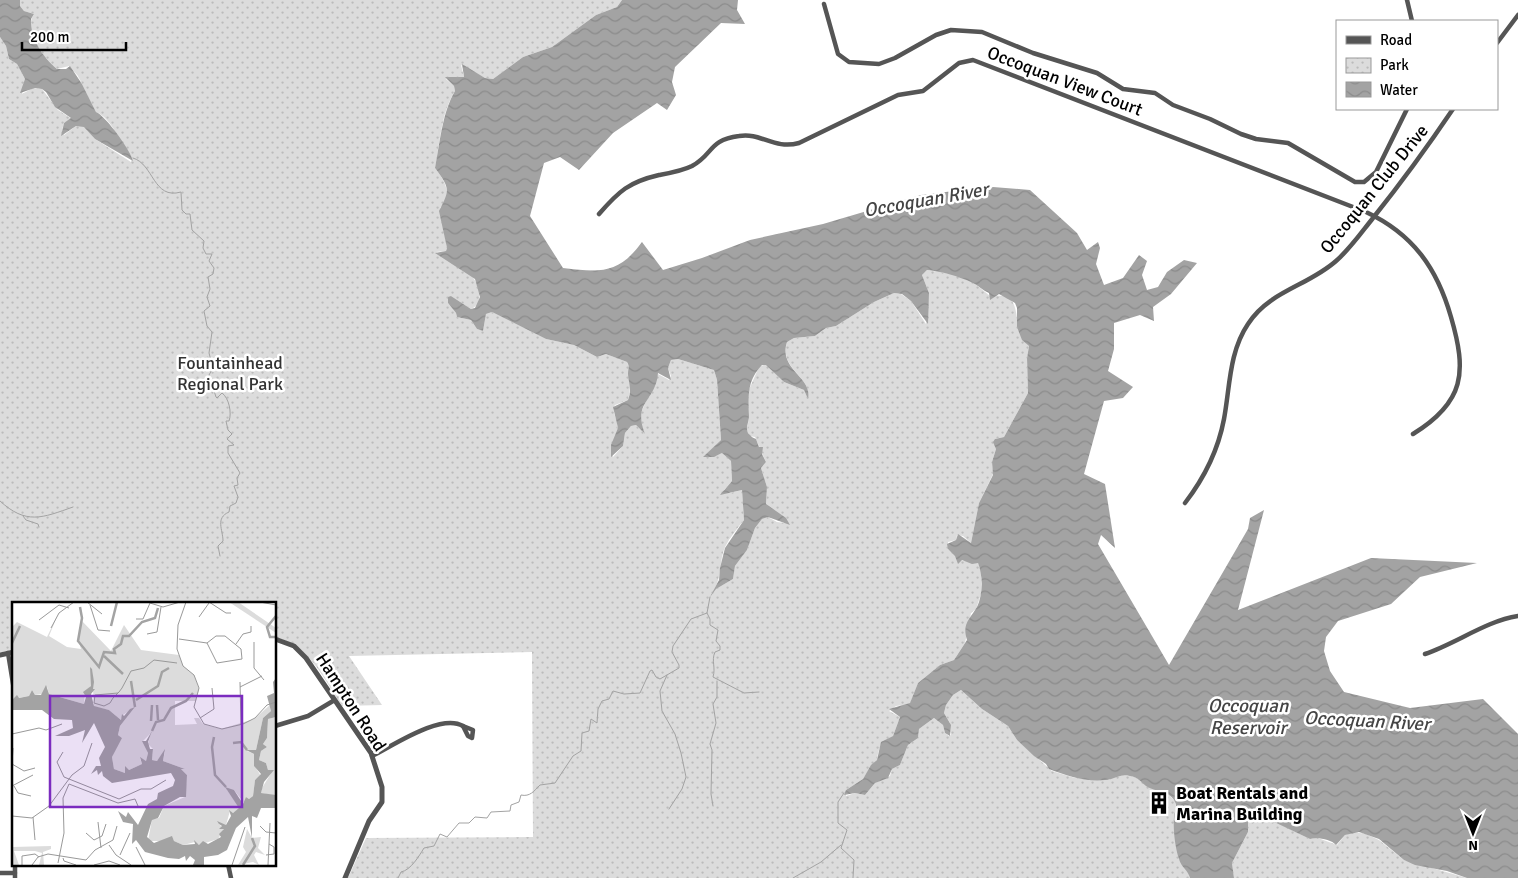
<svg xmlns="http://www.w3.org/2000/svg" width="1518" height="878" font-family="Signika,sans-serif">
<defs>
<pattern id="park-dots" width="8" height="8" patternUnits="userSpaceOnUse" patternTransform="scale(1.25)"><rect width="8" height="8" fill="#dcdcdc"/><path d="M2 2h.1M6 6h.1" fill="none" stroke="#bbb" stroke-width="1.8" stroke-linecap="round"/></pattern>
<pattern id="water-waves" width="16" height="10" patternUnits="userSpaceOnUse" patternTransform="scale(1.25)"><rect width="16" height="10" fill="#a3a3a3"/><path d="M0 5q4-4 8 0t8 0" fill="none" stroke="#8b8b8b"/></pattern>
</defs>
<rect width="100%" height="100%" fill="#fff"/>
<g fill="url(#park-dots)">
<path d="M20,0H622L617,7L596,15L552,47L523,57L493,79L485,78L461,65L464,77H447L446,79L454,86L455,91C441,113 440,143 435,168C445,181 453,194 440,208L447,248L446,251L436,252L471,275C479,284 485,303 471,309L451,296L448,303L456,313L457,317L471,320L477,329L483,331L486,314L492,312L546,339L574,345L597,357L606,354L627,362C631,370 631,390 628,400L615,405C611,411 618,420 618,429C617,441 611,441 613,457L623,446L625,433L631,426L636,425L645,434L640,422V415L658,374L669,380L671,376L668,368L671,360L678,359L714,370L717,380L721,440L708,453L716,456L722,453L731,461L732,481L724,490L730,493L742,490L744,520C737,529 730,537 725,547C719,561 722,577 714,590L733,579L735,566L747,550L755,528L762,519L768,517L777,522L785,523L766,504L767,487L761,468L766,462L755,437L750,436L747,431L749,416L747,394L759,367L766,364L784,382L804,390L808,398C812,376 779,370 787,342L794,338L815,336L826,328L836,326L874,302L894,293L901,294L911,301L926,324L929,293L922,275L927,270L957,275L974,283L990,296C1024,292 1012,317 1022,337C1023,341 1027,343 1029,346L1027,358L1028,393L1004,437L995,439L996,449L992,462L993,474L979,503L971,543L963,536L957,535L956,540L948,542V549L960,560L978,563L981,570V594L976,609L971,613L965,643L954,660L940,665L918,683L910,704L896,706L889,711L900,717L893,736C881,743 879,746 877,760L871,766L863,779L846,790V796L855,793L865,795L875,783L890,776L892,769L900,765L908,745L918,738L919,729L934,718L943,725L945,733L949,736L951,735L950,723L944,713L946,705L953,695L961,690L982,709L1008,726L1017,740L1052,771L1075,778L1096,780H1109L1114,776H1132L1141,780L1145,785L1169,795L1175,801L1176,807L1174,816L1179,859L1188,871L1190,878H348L366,838L533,837L532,652L349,656L382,705L342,706C324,679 309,645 275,637V603H14V650L0,652V37L6,46L9,59L17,64L25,79L22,94L33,88L42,89L58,110L72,119L64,123L62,130L64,135L76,126H84L95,139L131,162L132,158C121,145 112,118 96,112L78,76L69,66L57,69C44,58 22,31 34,14L24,11L20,6Z"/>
<polygon points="1251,810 1310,839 1318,838 1337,845 1345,835 1353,832 1366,834 1379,840 1404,860 1467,878 1234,878 1232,863 1248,832 1248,814"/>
</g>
<g fill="url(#water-waves)">
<path d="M0,0H20V6L24,11L34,14L31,19C30,39 43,57 57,69H66L70,66L82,84L96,112C106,116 131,151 133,161L95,139L84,127L76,126L61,136L64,123L71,118L55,107L46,92L42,89L35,88L20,93L25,79L17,64L9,59L6,46L0,37Z"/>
<path d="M622,0H738L737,10L745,24L721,23L675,67L672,82L676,95L667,110L657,103L613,133L579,170L560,157L544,163L530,216L563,268C600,272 618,275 642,242L663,270L702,258L750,240L823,224L921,195L954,191L975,194L993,187L1030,190L1077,233L1087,250L1098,242L1100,248L1096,264L1104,285L1123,278L1139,255L1147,261L1142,275L1147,290L1158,287L1167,272L1184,260L1197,263L1171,294L1153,307L1154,321L1140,315L1114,323V349L1108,371L1133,387L1123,398L1104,401L1084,474L1105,484L1115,548L1101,535L1098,544L1169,665L1248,529L1250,518L1264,510L1238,610L1371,558L1477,563L1420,577L1391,604L1338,621L1326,637L1324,651L1330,671L1344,692L1410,708L1483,699L1518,734V878H1467L1447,871L1415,865L1404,860L1379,839L1359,832L1345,835L1336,845C1331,839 1317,837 1310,839L1251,811L1248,814V832L1232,863L1234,878H1190C1188,870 1181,867 1179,859C1175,847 1173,829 1174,817C1174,811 1178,809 1175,802C1171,791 1155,792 1146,786C1141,782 1138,777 1130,776C1116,774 1115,780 1105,780C1086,782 1067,776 1049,769L1046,764L1034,756L1017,740L1008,726L982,709L961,690L953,695L946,705L944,713L951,725L950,736L945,733L943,725L934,718L919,729L918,738L908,745L900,765L892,769L888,778L875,783L865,795L855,793L844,795L846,790L863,779L871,765L877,760L881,742L893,736L900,717L889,709L910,703L918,683L940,665L954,660L967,640C962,624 969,620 977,607C983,595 983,575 978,563L972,564L962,560L958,564L955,556L948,549L947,544L956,540L958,534L971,543L979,503L993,475L992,462L996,449L993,442L995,439L1004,437L1028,393L1027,358L1029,346L1022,340L1017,327V308L1015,303L999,294L990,300L989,293C982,290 978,285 971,282C957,276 944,272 927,270L922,275L929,293L928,324L911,301L902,294L894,293L874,302L836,326L826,328L815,336L794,338L787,342C778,370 813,377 808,399L804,390L784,382L766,365H762C747,380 748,397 749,416C749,422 744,431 750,435C751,437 754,438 756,439L759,447H763L762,454L766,462L761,468L767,487L766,504L786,518L790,525L768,517L762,519L755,528L747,550L735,566L733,579L716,589L710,597L719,580L720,568L725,548L744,520L742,490L720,495L732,481L731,461L722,453L714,457H703L721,440L717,380L714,370L678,359L671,360L668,368L671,380L658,373C656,401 632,402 645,434L636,425L631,426L625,433L623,446L611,457V445L618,428L613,407L628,400C632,389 629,385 628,374C628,369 630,367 627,362L606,354L597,357L574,345L546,339L492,312L486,314L483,331L477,329L471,320L457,317L456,313L448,303V297L451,296L471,309L475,308L480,297L475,279L435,253L446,251L447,248L439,211C450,190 450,188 435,168C440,143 442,113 455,91L454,86L445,77H464L462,64L485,78L493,79L523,57L552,47L596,15L617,7Z"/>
</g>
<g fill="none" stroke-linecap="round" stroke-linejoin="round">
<g stroke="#a3a3a3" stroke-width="1">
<path d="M133,158C154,164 153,200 181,192L182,210L186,214H190L192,230L204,241L203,248L206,254H212L209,261L214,268L213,274L208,277L210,289L207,297L210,306L204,311L207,326L212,332L209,353L213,368L209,375L216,397L217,398L222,393C229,398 232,413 229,421H226L228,430L232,434L227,439L234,445L228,446V453L240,473L237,478L238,485L234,486L238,497L236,503L230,506L229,512C215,518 223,530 223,541L218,546L220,556"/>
<path d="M0,501C26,525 42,518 73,507"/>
<polyline points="23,516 26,520 38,524 39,527"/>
<path d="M707,613L710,619V625L718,630L716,641L720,646V650L715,652C711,661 716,667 713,677L744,693L759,692"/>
<polyline points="667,675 660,691 662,711 675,734 681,753 686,777 682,789 669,809"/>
<polyline points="844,793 838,802 838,823 847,830 841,848 854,860 853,878"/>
<polyline points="713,806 711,794 712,750 710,744 716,723 713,704 717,697 717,681"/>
<path d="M398,878L401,872C411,870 419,856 424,848L434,846L440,834L447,837L459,823H469L475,817L487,818L491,812L510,811L511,805L519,802L521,795C530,797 534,791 540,785L555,783L573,756L581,751L582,733L589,731L591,719L597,723L598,709L602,701L609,699L613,691L624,694L640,693L650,671L652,670L656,677L660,679L679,668V665L672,652L673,646L691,619L707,613L710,597"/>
<polyline points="793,878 821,862 841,845"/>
</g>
<g stroke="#555" stroke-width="4.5">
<polyline points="1407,0 1412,21"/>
<polyline points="824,4 838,54 849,62 879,64 895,58 936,35 951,30 982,32 1033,53 1097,73 1123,89 1155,93 1173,105 1210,119 1241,134 1256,139 1288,143 1355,182 1364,182 1376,172 1407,109"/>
<polyline points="1497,43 1518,15"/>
<path d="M599,214C619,191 629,182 659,175C670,173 682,171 692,166C714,154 708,140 739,136C761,132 774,150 799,143L898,95L923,91L959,63L973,60L1366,212C1413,234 1437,268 1451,317C1467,372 1465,402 1413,434"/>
<path d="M1185,503C1205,477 1218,451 1224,419C1230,387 1229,352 1248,324C1269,291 1308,286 1336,261C1350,249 1361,233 1373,218C1401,183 1428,146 1453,109"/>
<polyline points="8,653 14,690"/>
<path d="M1425,654C1457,643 1486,621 1518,616"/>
<polyline points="275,726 308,716 333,701"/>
<polygon points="463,726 473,730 472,738 468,736"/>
<path d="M372,756C394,745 441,713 463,726"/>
<polyline points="228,864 231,878"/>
<polyline points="0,873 15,873"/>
<polyline points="15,878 15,864"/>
</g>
<g stroke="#555" stroke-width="5">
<polyline points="275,639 294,646 306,658 371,753 382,787 382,802 369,821 345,878"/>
<polyline points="0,655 14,652"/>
</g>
</g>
<defs>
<symbol id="building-bare" viewBox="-9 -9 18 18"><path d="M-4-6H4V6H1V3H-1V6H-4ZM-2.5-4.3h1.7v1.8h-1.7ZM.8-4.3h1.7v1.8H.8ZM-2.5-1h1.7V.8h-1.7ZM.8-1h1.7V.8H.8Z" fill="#000" stroke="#fff" stroke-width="2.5" paint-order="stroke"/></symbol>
</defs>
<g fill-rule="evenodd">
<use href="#building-bare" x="1143" y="787" width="32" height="32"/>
</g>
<g text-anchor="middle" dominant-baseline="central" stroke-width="5" stroke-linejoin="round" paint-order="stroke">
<g font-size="18" fill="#000" stroke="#fff">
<text transform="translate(1065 81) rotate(21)">Occoquan View Court</text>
<text transform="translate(1374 189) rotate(-51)">Occoquan Club Drive</text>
<text transform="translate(351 702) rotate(57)">Hampton Road</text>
</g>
<g font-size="18" fill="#333" stroke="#fff">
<text x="230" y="363">Fountainhead<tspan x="230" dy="21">Regional Park</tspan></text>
</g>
<g font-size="18" font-weight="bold" fill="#000" stroke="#fff" text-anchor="start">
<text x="1176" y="793">Boat Rentals and<tspan x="1176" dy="21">Marina Building</tspan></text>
</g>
<g font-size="19" font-style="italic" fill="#444" stroke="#fff">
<text transform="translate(926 200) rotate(-10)">Occoquan River</text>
<text x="1248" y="706">Occoquan<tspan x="1248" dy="22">Reservoir</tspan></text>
<text transform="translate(1367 721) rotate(3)">Occoquan River</text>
</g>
</g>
<g transform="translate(12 602)">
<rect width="264" height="264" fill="#fff"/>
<path d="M217,0H226L264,26V31ZM0,245L39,244V247L31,250L32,263H27L30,251L23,249H2L7,263H0Z" fill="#dcdcdc"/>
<path d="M235,227L240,236L249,235L246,246L253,253L244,250L242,253L247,263L241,260L226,263L234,250L231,245Z" fill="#dcdcdc"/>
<path d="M47,10L37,34L55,45L69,47L66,37L69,18L99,49L112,23L129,48L167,53L171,64L182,73L187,87L184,99H163V123L185,122L182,116H187L191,122L209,127L242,117L258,103L259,109L251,116L244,148L235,149L242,152V163L249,174L243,178L241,194L237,197L234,195L233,202L222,188H215L228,206L221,211L218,209L214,223L207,222L212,227L206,237L187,243L183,240L171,243L162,239L160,235L150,239H136L140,217L147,216L152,204L173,195L175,173L169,167H173L151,159L153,149L145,159L140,158L141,147L136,142L139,131L131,139L136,151L134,159L128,156L130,162L117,168L113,165V171L102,167L100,155L107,136H110L106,133L108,124L123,105L111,113L109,118L97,108L82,105L80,68L79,84L73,90L72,102L37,92L35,85L31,92L23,93L20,88L17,94L6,96L5,94L0,98V25L5,20L35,35ZM264,115V193H259L249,191L250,186L261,168H256L254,161L247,158L249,149L255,145L251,142L255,136L256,117Z" fill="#dcdcdc"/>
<path d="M78,65L80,67L82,80L81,87H83L79,92L82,104L97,108L109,118L110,112L112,114L118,107L123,105L108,124L106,133L110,136L100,155L102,167L113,171V164L117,168L130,162L128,155L134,159L136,151L130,139H134L140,129L136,140L138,147H141L140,158L145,159L153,147L151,159L173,167H169L175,173L174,195H168L152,204L146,216L140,218L135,235L142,241L160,234L162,239L171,243L183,242L182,238L187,243L191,239L196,242L209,235L207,232L212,227H207L210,224L207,222L205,219L214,223L219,214L217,208L221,211L227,206L213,185L222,188L231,202L234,195L237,197L241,194L243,178L249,172L242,164V152L234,148H244L251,116L259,109L255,94L262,91L261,80L264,76V115L256,117L255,136L251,142L255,145L249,149L247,158L254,161L256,168H262L252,180L249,191L264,193V206H249L245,216L240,214V236L236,215L224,226L215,248L206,253L192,255V263H181L183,258L178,254L174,259L173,254L167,257L156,256L133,250L124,238L120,242L121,222L111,220L106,209L114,215L116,210L126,223L136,202L145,197L146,191L161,184L163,178L159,171L100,181L91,174L90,169L86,173L85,168L79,172L84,164H89L87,156L93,145L82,121L70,141L73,128L57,134H43L61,126L60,118L42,117L30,108H0V98L5,93L7,96L17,94L20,88L23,93H29L34,83L37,92L72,102L74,95L71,90L79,84Z" fill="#a3a3a3"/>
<path fill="none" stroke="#a3a3a3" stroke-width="2.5" d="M68,5L70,16L66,39L87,65L92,50L103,51L102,47L109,42L111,34H117L130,20L143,16L146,6M264,14L255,25L258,35H264M99,24L105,0M0,41L8,24M92,54L111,72M119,79L123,105M124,98L146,84L150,70L157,66M145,103L146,118M139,119L140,103M140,129L144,120L152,118L159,106L174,99L181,91M202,135L200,145L203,173L214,185M221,141L229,140L235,148M231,263L243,244L240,236"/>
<path fill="none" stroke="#999" stroke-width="1" d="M75,0L90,12M174,0L166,23L165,47L171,64L182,73L187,86L182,105L192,122L210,127L231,122L243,116L255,103L264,100M197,0L214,11H219M248,0L264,3M78,3L86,28L98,29M187,15L197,1M124,17H131L138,1L151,5L168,0M27,18L47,3L57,6M39,26L47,11L62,0M135,32L145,30L149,5M167,37L195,41L204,34H213L229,47L230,57L205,61L195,41M242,40V66L252,78M224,42L231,32L239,30V24M228,80L229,122M228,85L250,74M106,91L83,93L82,101L92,104L98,101L101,96L107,90L110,86L119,69L132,66L142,58L165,61M188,116L202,107L200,86M0,132L27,126L34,128L50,122M51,150L45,160L52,175L107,197L129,187H139L154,178M0,162L12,169L23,166M0,162L1,146M0,184L21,173M2,184L6,191L19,194M0,214L20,216L37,204L60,173L72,164L80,141M21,215L23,238M86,220L89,246M248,224L254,230L264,231M74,231L82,238L90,234L94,222M97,243L104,253L119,263M124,245L133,263M108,253L118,231M254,253L262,252V245L257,242M51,256L52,259L64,263M46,261L52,231L51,196L57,182L106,201L123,197L126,204M10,263V254L23,252L27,255M20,263L26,255L36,252L74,258L83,248L101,238L105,224M82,263L97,259L108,263M220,263L233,225M256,263L258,221"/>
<path fill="#7b2cbf" fill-opacity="0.15" stroke="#7b2cbf" stroke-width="2.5" d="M38,94H230V205H38Z"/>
<rect width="264" height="264" fill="none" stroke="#000" stroke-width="2.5"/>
</g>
<rect x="1336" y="20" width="162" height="90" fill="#ffffff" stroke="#999999"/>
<rect x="1346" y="36" width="25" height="8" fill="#555555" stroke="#999999"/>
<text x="1380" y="45" font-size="15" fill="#000000">Road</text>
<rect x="1346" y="58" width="25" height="15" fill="url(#park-dots)" stroke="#999999"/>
<text x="1380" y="70" font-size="15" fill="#000000">Park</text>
<rect x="1346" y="82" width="25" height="15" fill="url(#water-waves)" stroke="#999999"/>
<text x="1380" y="95" font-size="15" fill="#000000">Water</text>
<g transform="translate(1473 833) rotate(180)" stroke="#ffffff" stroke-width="4" paint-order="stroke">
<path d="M0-4L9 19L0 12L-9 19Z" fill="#000000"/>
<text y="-8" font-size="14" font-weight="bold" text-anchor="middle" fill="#000000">N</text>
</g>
<path d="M22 42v8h104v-8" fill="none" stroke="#000000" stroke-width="2.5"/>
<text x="30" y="42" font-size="15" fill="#000000" stroke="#ffffff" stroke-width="4" paint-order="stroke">200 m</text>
</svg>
